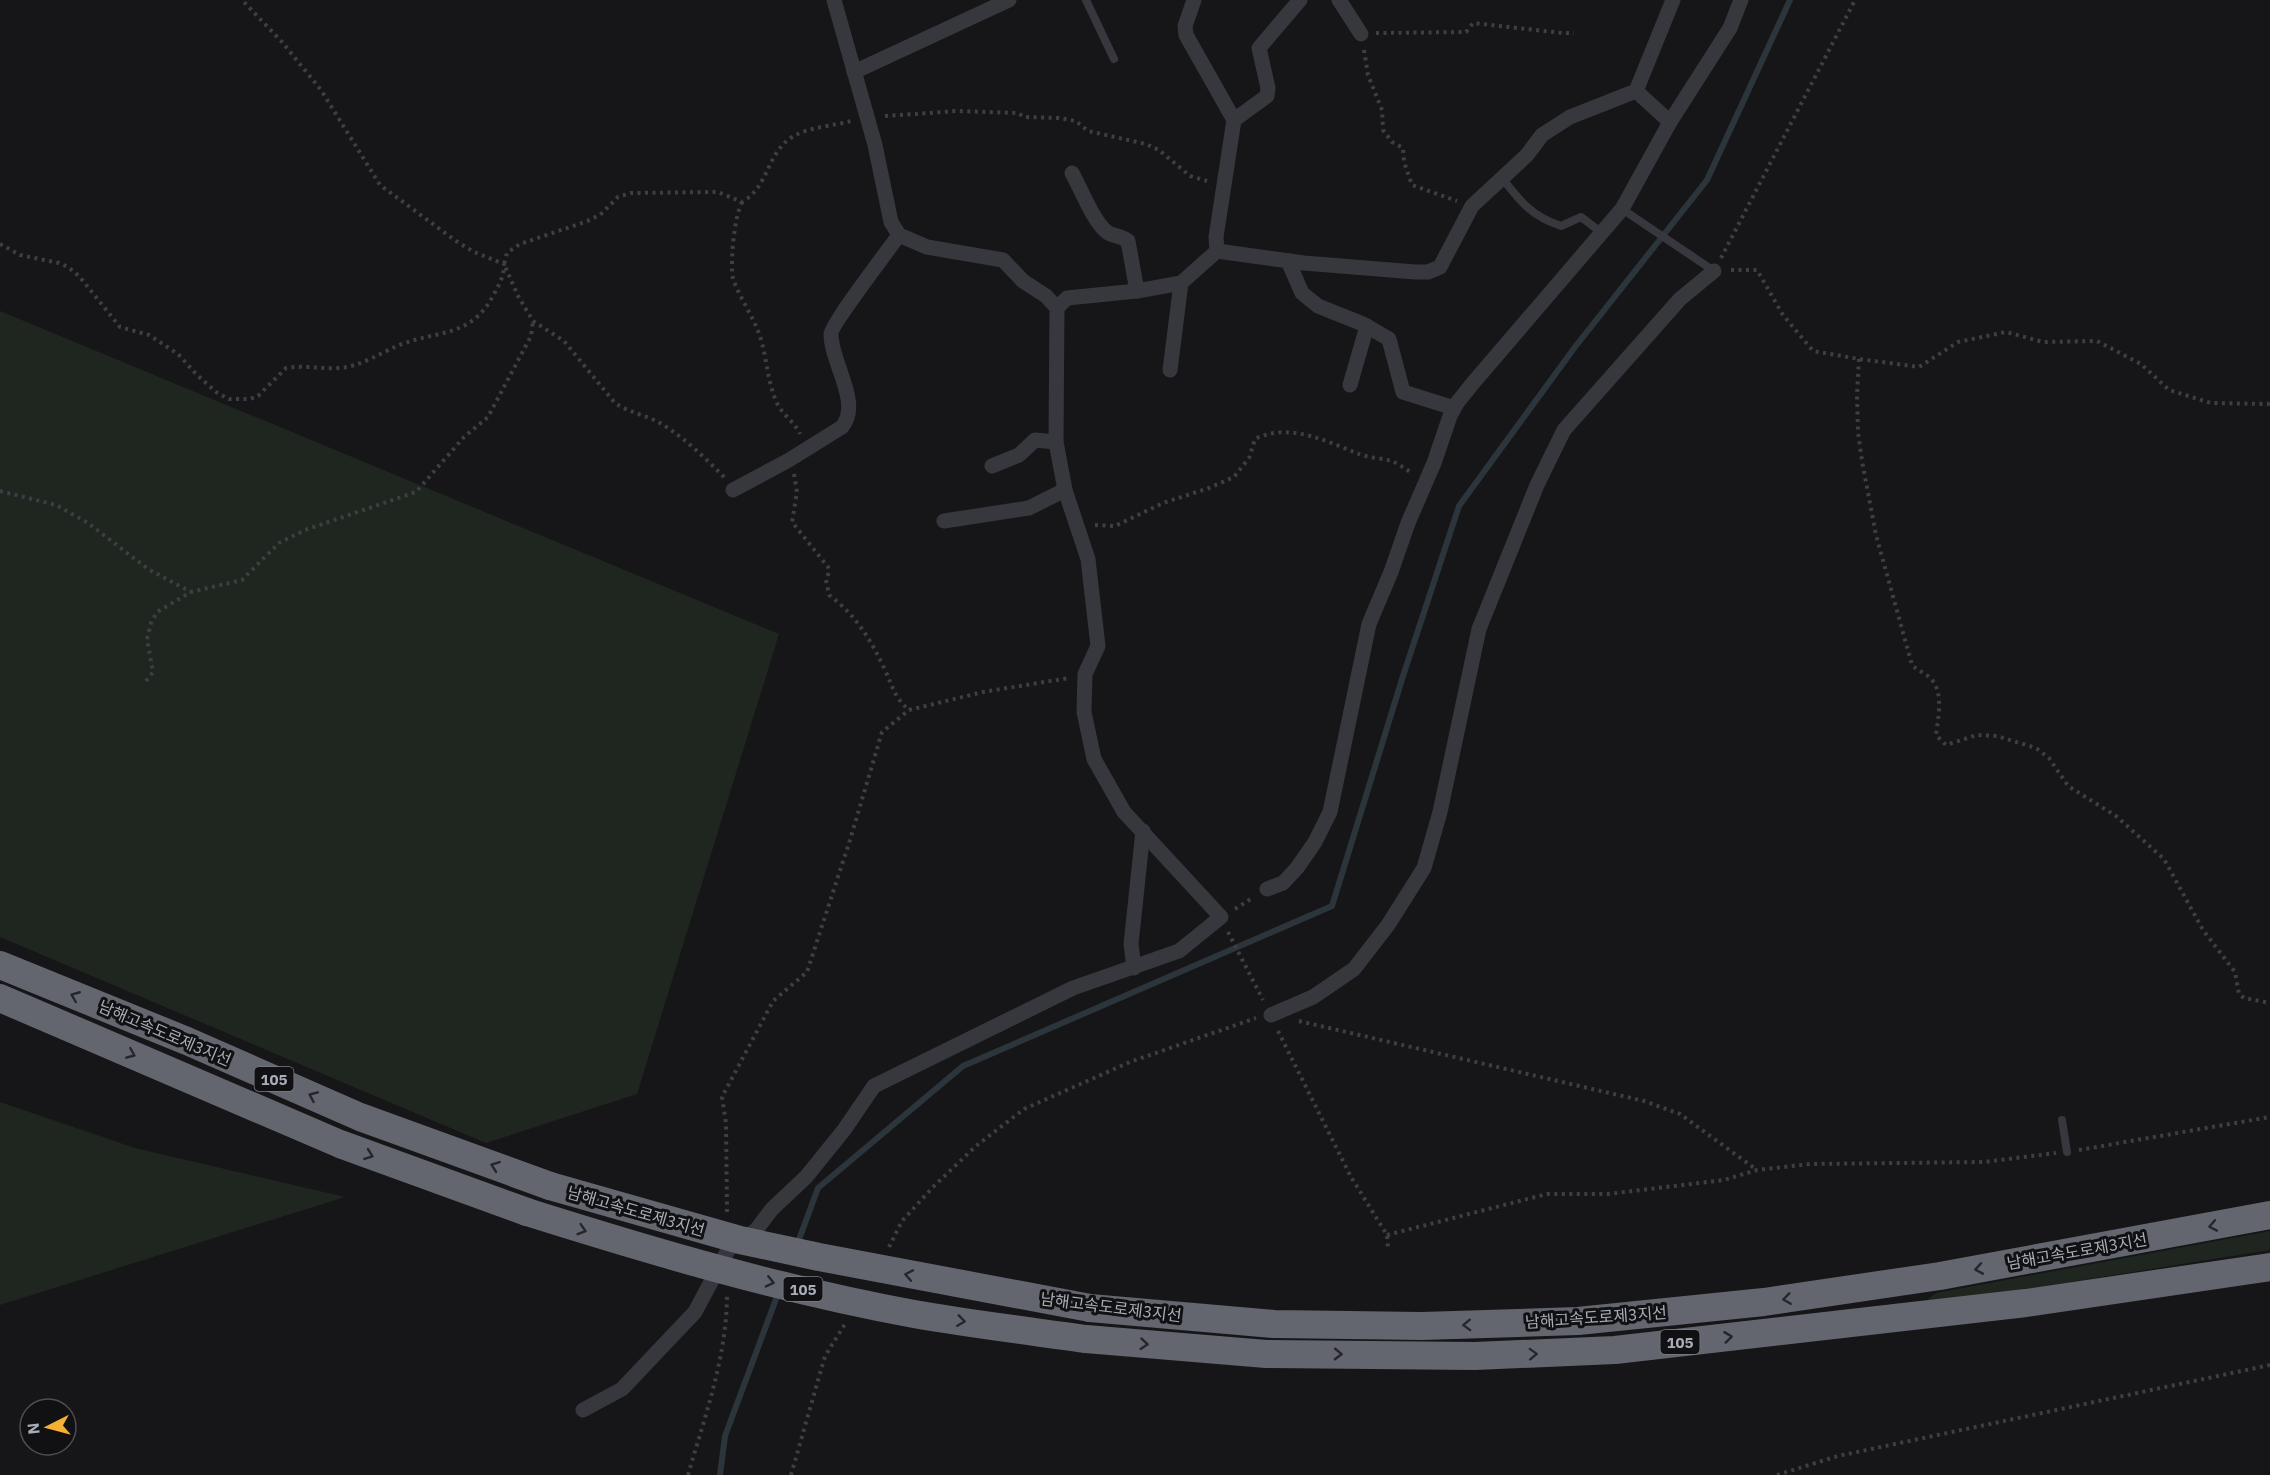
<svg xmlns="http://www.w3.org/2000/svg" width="2270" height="1475" font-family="'IBM Plex Sans','Noto Sans KR',sans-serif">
<rect width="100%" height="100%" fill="#161618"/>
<g fill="#1e261f">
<polygon points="0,311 779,634 637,1094 486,1143 0,937"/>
<polygon points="0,1102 135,1148 345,1197 0,1305"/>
<polygon points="2270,1231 2270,1250 1951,1301 1933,1303 1928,1299 1936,1293"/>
</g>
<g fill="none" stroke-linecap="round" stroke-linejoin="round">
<g stroke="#2c353c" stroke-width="6">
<polyline points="797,1245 818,1188 963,1066 1332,906 1403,676 1459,506 1575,347 1707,180 1790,0"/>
<polyline points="720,1475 725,1436 779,1291"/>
</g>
<g stroke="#3d3f44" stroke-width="4" stroke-dasharray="3 4.5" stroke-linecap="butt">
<polyline points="1376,33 1466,32 1473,23 1562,33 1574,33"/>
<polyline points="1364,50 1368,75 1382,110 1383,130 1392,142 1403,148 1404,162 1412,185 1457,201"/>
<polyline points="885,116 957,111 1018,113 1024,117 1059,118 1076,121 1088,131 1146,144 1159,150 1190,176 1207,181"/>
<path d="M742,202C734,218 730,262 733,279C741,301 756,320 762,343C767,362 768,382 776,401C782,415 794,421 800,434"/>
<path d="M0,244L20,255L59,263L68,267L79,276L120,327L149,335L178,354L197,375L216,392L229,399H250L258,396L286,368C304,365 320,369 337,368C357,368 379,354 397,346C438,329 471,339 494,294C500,283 504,276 504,264L474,252L456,241L380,185L321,90L282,42L242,0"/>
<polyline points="1721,258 1855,0"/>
<polyline points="1731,270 1757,270 1783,315 1813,351 1859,359 1919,367 1958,342 2006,332 2043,342 2097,341 2141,364 2169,390 2211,403 2268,404 2270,402"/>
<path d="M1859,359L1857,395L1858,432L1862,461L1876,535L1912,665C1918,671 1926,673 1931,679C1944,692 1938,719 1936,735L1946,745L1977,735L1997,736L2036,748L2049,758L2068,786L2116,816L2164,859L2203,930L2235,972L2239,994L2244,998L2270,1003"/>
<path d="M794,474L797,492L792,522L828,567L829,572L826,580L829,595C856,615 871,640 885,670C893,687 894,697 909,710"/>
<path d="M724,477C704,457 683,436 658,422C645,415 628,412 615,403L564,341L533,321L518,296L504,264L507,253L520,244L585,222L600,215L618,197L631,193L718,192L742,202C769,187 766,154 792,137C808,127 833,126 851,121"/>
<polyline points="0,491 56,505 88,523 148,569 191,592"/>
<path d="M1095,525L1115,526L1163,503L1209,488L1234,477L1249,458L1255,439C1289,422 1326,441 1359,454C1369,458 1381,458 1391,461C1398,463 1405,469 1412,473"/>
<polyline points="146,681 153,672 147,639 151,623 157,612 191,592 242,580 279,543 305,530 416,492 464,437 488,417 531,336 533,321"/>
<polyline points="1235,909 1254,897"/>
<polyline points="1228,932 1263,1000"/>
<polyline points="1299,1021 1644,1101 1680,1114 1757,1170"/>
<polyline points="1278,1031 1351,1177 1387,1235 1388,1248"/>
<polyline points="2079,1150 2270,1117"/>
<polyline points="727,1212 726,1123 722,1097 773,1001 807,972 850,840 882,732 909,710 983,692 1069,678"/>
<polyline points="1387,1235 1547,1194 1608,1194 1724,1180 1757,1170 1810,1164 1984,1162 2056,1153"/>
<polyline points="889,1247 902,1221 934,1186 976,1146 1024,1109 1130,1062 1256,1018"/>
<path d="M688,1475C705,1416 727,1356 727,1294"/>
<polyline points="791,1475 825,1356 845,1324"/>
<polyline points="1777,1475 1838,1456 2270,1365"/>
</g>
<g stroke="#37383d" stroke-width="8">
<polyline points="1086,0 1114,59"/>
<path d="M1502,178C1521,202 1531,216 1561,226L1581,217L1602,233"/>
<polyline points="1622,209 1714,271"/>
<polyline points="2062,1120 2067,1152"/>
</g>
<g stroke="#37383d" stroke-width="15">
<polyline points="1194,0 1185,26 1186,35 1234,120 1216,237 1217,251"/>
<polyline points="1339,0 1361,34"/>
<polyline points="854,72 1009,0"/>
<polyline points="1234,120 1267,96 1268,88 1259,48 1300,0"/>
<polyline points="1670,122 1730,28 1741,0"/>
<path d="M1072,173C1081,189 1093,221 1107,232C1113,237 1119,234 1128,241L1137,291"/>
<polyline points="1288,261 1302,293 1318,306 1363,324 1389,339 1403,392 1454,408"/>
<polyline points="1057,308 1067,298 1137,291 1181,283 1217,251 1304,263 1415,272 1428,272 1440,267 1472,206 1527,155 1542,135 1570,117 1636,91 1673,0"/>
<polyline points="1170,370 1181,283"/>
<polyline points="1350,385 1367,326"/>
<polyline points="992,466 1019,455 1035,440 1056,442"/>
<path d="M733,490L789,460L842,427C862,403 831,363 831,334C831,325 889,249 899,235"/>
<polyline points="944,521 1029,508 1065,490"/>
<polyline points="1267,889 1283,883 1297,868 1315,842 1330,812 1369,624 1391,572 1408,523 1434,463 1450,416 1457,403 1473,383 1622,209 1670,122 1636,91"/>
<polyline points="1134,968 1131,944 1143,831"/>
<polyline points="1271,1015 1313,997 1354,969 1388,925 1424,868 1440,812 1479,629 1537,485 1564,430 1680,299 1714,271"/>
<polyline points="583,1410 622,1389 695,1312 728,1250 756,1230 772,1209 806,1177 844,1130 874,1086 1073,988 1179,951 1221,917 1124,812 1094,759 1084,712 1085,674 1098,646 1088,559 1065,490 1056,442 1057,308 1046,296 1023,281 1003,260 927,247 899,235 891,222 875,145 834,0"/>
</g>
<g stroke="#63666e" stroke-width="28">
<polyline points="0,965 187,1041 360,1117 550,1186"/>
<polyline points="0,998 340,1144 527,1212"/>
<polyline points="1090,1308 1274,1324 1422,1326 1578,1321 1764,1302 1940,1276 2270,1215"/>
<polyline points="1086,1339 1266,1354 1475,1356 1615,1350 2026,1303 2270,1267"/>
</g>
<g stroke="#63666e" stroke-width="28">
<polyline points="550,1186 740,1240 819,1257 1090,1308"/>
<path d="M527,1212C654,1252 783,1290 914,1314C971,1324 1029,1331 1086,1339"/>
</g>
</g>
<defs><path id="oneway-chevron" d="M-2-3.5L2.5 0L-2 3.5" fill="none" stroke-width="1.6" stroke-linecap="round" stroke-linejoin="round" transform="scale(1.5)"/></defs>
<g stroke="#26262a">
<use href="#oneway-chevron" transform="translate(75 996) rotate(-158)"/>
<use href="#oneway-chevron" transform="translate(131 1054) rotate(23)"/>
<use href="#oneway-chevron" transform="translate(313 1096) rotate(-156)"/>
<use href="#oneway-chevron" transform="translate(369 1155) rotate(20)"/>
<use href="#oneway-chevron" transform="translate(495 1166) rotate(-160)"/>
<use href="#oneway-chevron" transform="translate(2213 1226) rotate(169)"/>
<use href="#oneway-chevron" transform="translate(582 1230) rotate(17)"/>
<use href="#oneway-chevron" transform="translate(1979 1269) rotate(170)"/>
<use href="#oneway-chevron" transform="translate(909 1275) rotate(-169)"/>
<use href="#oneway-chevron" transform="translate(770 1282) rotate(13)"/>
<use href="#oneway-chevron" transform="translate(1787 1299) rotate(172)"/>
<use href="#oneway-chevron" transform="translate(961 1321) rotate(8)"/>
<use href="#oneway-chevron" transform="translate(1467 1325) rotate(178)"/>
<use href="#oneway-chevron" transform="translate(1728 1337) rotate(-7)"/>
<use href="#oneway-chevron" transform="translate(1144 1344) rotate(5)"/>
<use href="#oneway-chevron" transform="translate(1338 1354) rotate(1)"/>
<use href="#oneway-chevron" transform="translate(1533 1354) rotate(-2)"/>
</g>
<g text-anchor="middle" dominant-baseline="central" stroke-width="6" stroke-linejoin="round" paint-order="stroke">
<g fill="#111113" stroke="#7b7e86" stroke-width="1.5">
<rect x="254.5" y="1067" width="39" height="24" rx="4.5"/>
<rect x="783.5" y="1277" width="39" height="24" rx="4.5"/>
<rect x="1660.5" y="1330" width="39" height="24" rx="4.5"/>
</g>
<g font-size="15" font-weight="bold" fill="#a8adb8">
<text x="274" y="1079">105</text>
<text x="803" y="1289">105</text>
<text x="1680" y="1342">105</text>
</g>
<g font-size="16" fill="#a8adb8" stroke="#111113">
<text transform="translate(165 1033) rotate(23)">남해고속도로제3지선</text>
<text transform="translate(636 1211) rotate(16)">남해고속도로제3지선</text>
<text transform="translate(2077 1251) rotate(-10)">남해고속도로제3지선</text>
<text transform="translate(1111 1307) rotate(7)">남해고속도로제3지선</text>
<text transform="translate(1596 1317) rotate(-4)">남해고속도로제3지선</text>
</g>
</g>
<g transform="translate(48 1427) rotate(264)"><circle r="28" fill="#111113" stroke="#4d4f55" stroke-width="1.5"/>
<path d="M0-4.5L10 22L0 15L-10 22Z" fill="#f2b134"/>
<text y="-9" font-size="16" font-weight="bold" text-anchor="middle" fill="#a8adb8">N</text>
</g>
</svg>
